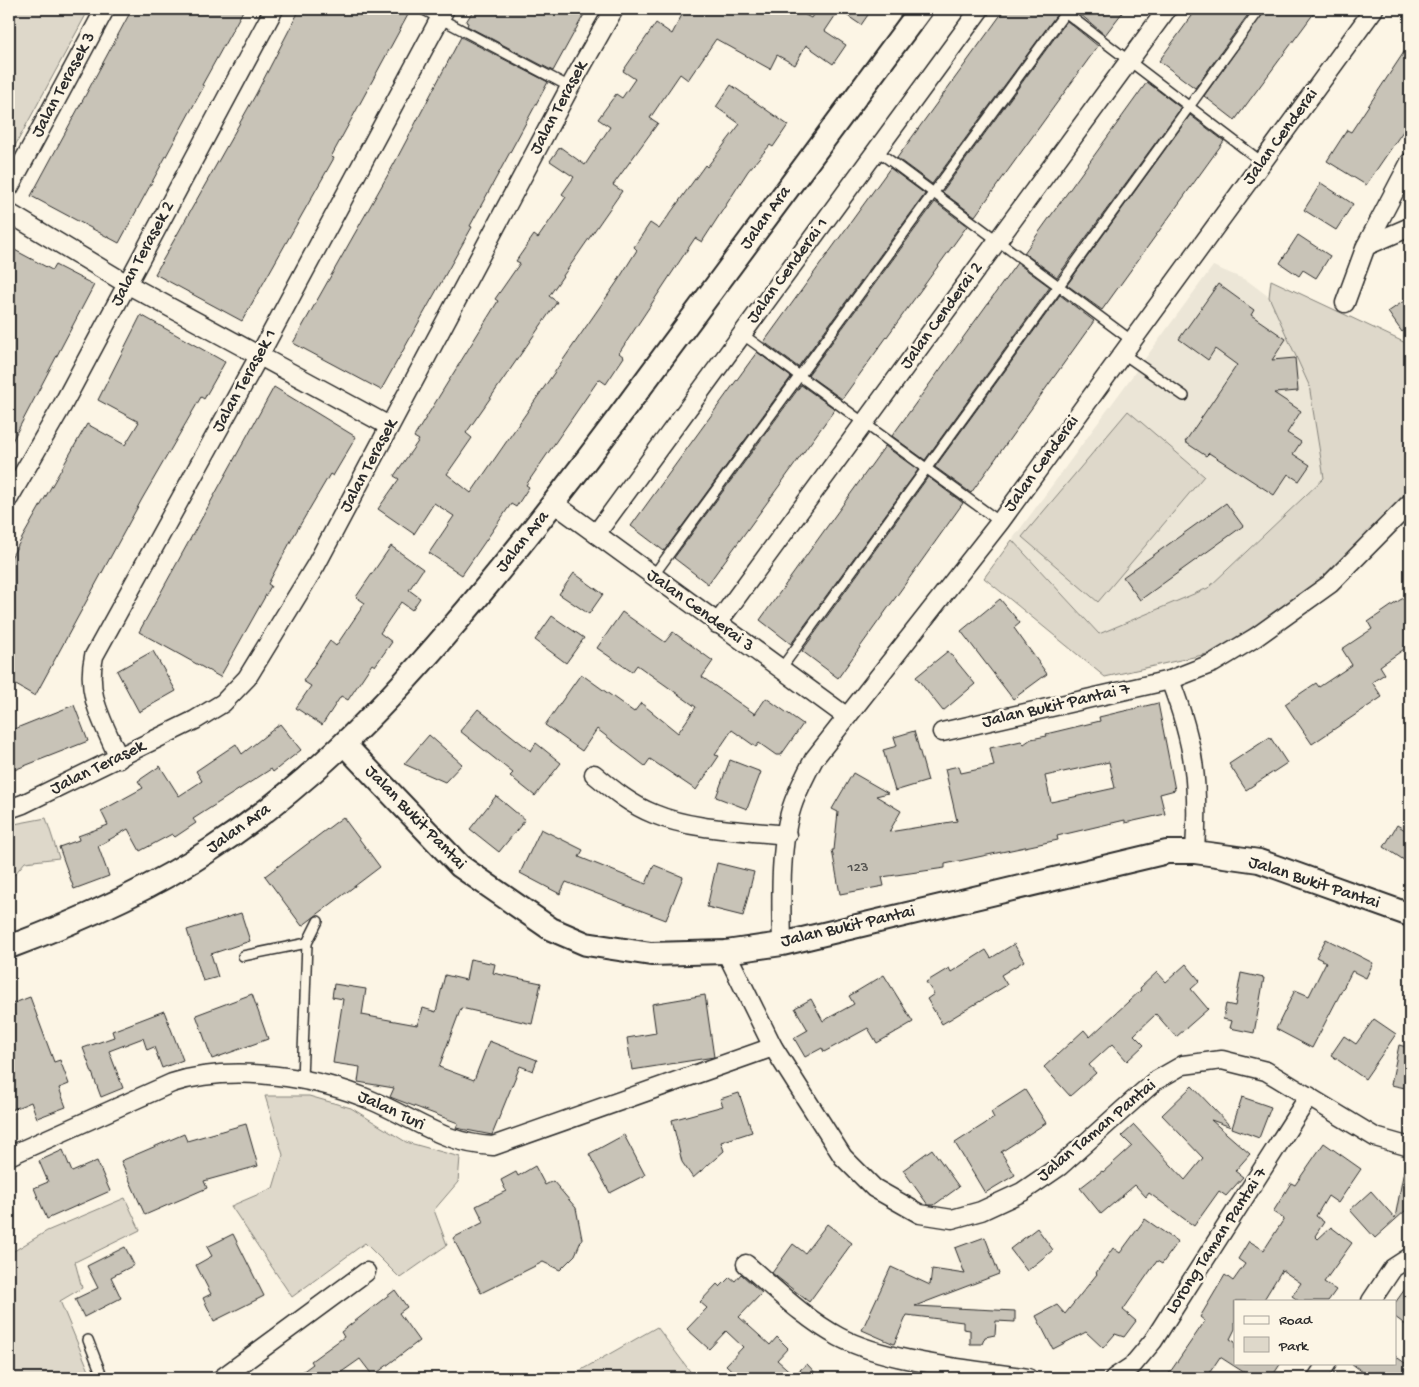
<svg xmlns="http://www.w3.org/2000/svg" width="1419" height="1387" font-family="'Gochi Hand',sans-serif">
<rect width="100%" height="100%" fill="#fcf5e5"/>
<filter id="ink" filterUnits="userSpaceOnUse"><feTurbulence type="fractalNoise" baseFrequency=".02" numOctaves="2"/><feDisplacementMap in="SourceGraphic" scale="10" xChannelSelector="R" yChannelSelector="G"/><feConvolveMatrix kernelMatrix="1 2 1 2 8 2 1 2 1" color-interpolation-filters="sRGB"/></filter>
<g filter="url(#ink)">
<polygon fill="#ece6d7" points="1213,266 1248,281 1269,297 1309,385 1324,478 1208,588 1099,634 1012,540"/>
<g fill="#ded8ca" stroke="#84827a">
<polygon points="9,9 89,9 9,157"/>
<polygon points="1271,280 1410,345 1410,489 1331,573 1220,651 1105,677 984,578 1012,540 1099,634 1208,588 1324,478 1309,385 1269,297"/>
<polygon points="1128,411 1204,476 1098,602 1022,537"/>
<polygon points="46,818 59,858 25,862 9,881 9,825"/>
<polygon points="265,1096 309,1096 351,1108 406,1142 460,1157 458,1182 434,1210 447,1245 400,1278 365,1243 292,1297 231,1206 273,1188 283,1155"/>
<polygon points="125,1198 140,1230 75,1262 82,1288 60,1301 92,1378 9,1378 9,1254 47,1231"/>
<polygon points="657,1327 695,1378 567,1378"/>
</g>
<g fill="#c8c3b7" stroke="#2b2b2b" fill-rule="evenodd">
<polygon points="132,9 244,9 202,85 204,86 119,243 31,196"/>
<polygon points="300,9 402,9 409,13 331,157 334,158 242,321 155,274 256,94"/>
<polygon points="474,9 587,9 553,71 467,26 468,23 466,22"/>
<polygon points="685,9 794,9 811,18 817,9 872,9 861,25 839,10 825,31 846,45 833,64 806,45 795,65 777,55 770,69 716,39 688,80 680,74 650,118 658,123 613,185 622,191 549,296 557,302 466,433 472,438 447,474 471,493 617,282 637,250 634,247 650,223 659,229 705,165 707,167 740,124 716,107 731,85 788,125 773,147 770,145 748,171 702,242 695,238 619,353 624,357 606,384 599,379 526,485 529,487 516,507 511,504 462,575 429,553 454,516 434,503 414,534 378,509 399,479 394,476 419,440 414,437 498,301 495,299 520,263 516,261 534,235 538,238 566,197 562,194 574,177 550,161 560,147 585,165 610,127 598,119 616,94 622,98 635,79 623,71 656,23 672,34"/>
<polygon points="1005,9 1055,9 1057,14 932,184 897,158"/>
<polygon points="1074,9 1125,9 1105,35"/>
<polygon points="1197,9 1252,9 1195,88 1159,61"/>
<polygon points="1266,9 1317,9 1235,120 1204,96"/>
<polygon points="1067,21 1098,46 975,216 942,192"/>
<polygon points="461,37 548,82 470,226 472,227 381,390 293,343 394,164"/>
<polygon points="1410,43 1410,121 1366,185 1327,161 1347,130 1351,132"/>
<polygon points="1147,82 1181,108 1057,277 1024,253"/>
<polygon points="1190,115 1224,141 1102,310 1067,285"/>
<polygon points="890,168 925,194 798,367 764,342"/>
<polygon points="1321,183 1353,204 1336,230 1304,210"/>
<polygon points="935,202 967,226 842,399 808,375"/>
<polygon points="1298,235 1330,256 1316,278 1303,270 1299,276 1280,263"/>
<polygon points="9,247 52,270 55,265 94,285 9,447"/>
<polygon points="1017,263 1050,287 925,460 892,436"/>
<polygon points="1218,284 1254,310 1251,315 1286,339 1272,360 1295,358 1298,391 1274,393 1301,411 1287,433 1301,442 1293,454 1310,465 1299,481 1288,474 1274,495 1209,453 1206,456 1185,442 1237,365 1215,349 1208,360 1179,339"/>
<polygon points="1060,295 1094,321 971,493 935,467"/>
<polygon points="1410,297 1410,326 1402,332 1388,312"/>
<polygon points="141,315 225,362 204,399 201,397 142,499 35,696 9,681 9,561 87,424 125,445 139,422 98,400"/>
<polygon points="757,352 791,377 664,551 631,526"/>
<polygon points="801,385 835,409 708,584 674,558"/>
<polygon points="274,387 356,437 333,476 330,474 293,537 268,584 271,586 220,677 139,632"/>
<polygon points="885,446 918,470 791,644 760,620"/>
<polygon points="928,477 963,503 838,678 802,651"/>
<polygon points="1226,503 1243,526 1140,600 1123,577"/>
<polygon points="391,546 423,569 409,590 420,598 412,610 401,602 380,633 392,642 375,666 372,664 348,700 341,696 322,725 296,708 311,686 303,681 330,641 336,646 365,603 356,597"/>
<polygon points="574,573 603,594 589,614 559,594"/>
<polygon points="1410,595 1410,645 1380,666 1385,674 1372,682 1382,697 1312,744 1285,704 1316,683 1319,687 1352,665 1342,649 1372,629 1368,622 1400,600"/>
<polygon points="1000,599 1020,623 1014,628 1047,674 1013,699 961,631"/>
<polygon points="622,612 665,642 673,632 713,661 702,677 755,714 766,698 803,724 781,755 776,755 759,743 756,747 732,730 715,755 719,756 696,790 650,759 645,766 597,729 582,751 545,725 581,674 634,712 641,703 678,733 696,707 637,665 632,672 597,648"/>
<polygon points="552,616 584,638 566,663 535,640"/>
<polygon points="153,651 176,691 139,712 117,671"/>
<polygon points="948,651 975,684 943,711 916,677"/>
<path d="M1158,703L1175,790L1160,794L1165,814L1125,823V820L1057,836L1058,840L945,864V868L882,877L884,886L840,894L832,850H834L838,812L832,809L853,773L888,793L876,796L901,811L889,832L957,821L945,769L959,766L961,773L994,766L990,748L1021,741L1024,744L1031,739L1047,736L1046,734L1100,721L1099,717ZM1109,762L1115,788L1051,802L1045,776Z"/>
<polygon points="74,705 88,741 9,772 9,731"/>
<polygon points="478,709 531,751 536,743 561,763 535,796 510,776 513,773 460,731"/>
<polygon points="280,724 301,750 273,772 271,769 193,819 196,823 175,837 172,834 140,851 128,829 98,846 109,876 74,889 59,847 79,840 78,836 108,825 101,811 143,788 138,781 160,766 179,796 202,781 196,771 236,744 242,754"/>
<polygon points="914,731 928,781 895,791 883,750 897,746 894,737"/>
<polygon points="429,735 462,764 445,782 404,764"/>
<polygon points="1270,737 1287,763 1246,790 1229,764"/>
<polygon points="730,760 761,772 747,809 716,797"/>
<polygon points="496,796 525,820 499,852 470,829"/>
<polygon points="343,817 380,867 302,926 265,876"/>
<polygon points="1397,825 1410,833 1410,864 1384,847"/>
<polygon points="541,829 583,850 579,857 646,884 654,865 683,877 666,920 566,882 560,894 520,873"/>
<polygon points="717,863 754,872 743,916 707,907"/>
<polygon points="241,913 250,941 211,954 218,977 203,981 187,930"/>
<polygon points="1326,939 1373,963 1366,978 1352,971 1312,1048 1276,1029 1295,990 1309,996 1326,962 1316,957"/>
<polygon points="1014,944 1024,961 1001,975 1007,985 942,1024 927,999 934,994 926,982 949,968 951,972 986,950 991,958"/>
<polygon points="470,959 495,964 493,973 541,983 532,1024 461,1008 439,1067 474,1080 489,1041 537,1060 533,1071 520,1066 492,1135 456,1128 458,1123 390,1097 394,1088 358,1082 360,1067 333,1063 343,999 332,997 334,984 366,989 362,1015 417,1025 423,1008 436,1012 445,975 466,980"/>
<polygon points="1186,964 1200,981 1191,989 1208,1009 1176,1037 1156,1014 1134,1035 1144,1045 1127,1061 1112,1044 1089,1065 1096,1073 1070,1096 1044,1067 1084,1030 1090,1037 1141,990 1140,988 1157,972 1166,982"/>
<polygon points="1241,973 1264,978 1254,1033 1230,1028 1232,1021 1223,1019 1226,1004 1235,1006"/>
<polygon points="884,975 913,1022 877,1043 868,1028 824,1052 822,1048 805,1057 794,1038 808,1030 795,1008 811,999 823,1021 854,1004 849,996"/>
<polygon points="252,994 268,1039 212,1059 196,1015"/>
<polygon points="705,995 714,1057 632,1070 627,1038 656,1033 652,1004"/>
<polygon points="30,997 54,1062 60,1060 69,1084 59,1088 66,1107 37,1118 31,1102 9,1111 9,1005"/>
<polygon points="164,1011 183,1060 162,1068 154,1047 147,1050 143,1038 109,1051 123,1088 101,1097 83,1048 114,1037 112,1031"/>
<polygon points="1374,1019 1396,1034 1365,1079 1331,1055 1344,1036 1356,1044"/>
<polygon points="1399,1045 1410,1048 1410,1089 1391,1085"/>
<polygon points="1192,1086 1231,1127 1211,1120 1250,1154 1235,1171 1243,1177 1226,1196 1219,1191 1194,1226 1149,1193 1146,1197 1135,1185 1101,1214 1080,1188 1102,1171 1103,1172 1132,1146 1122,1136 1134,1125 1185,1180 1203,1158 1162,1115"/>
<polygon points="1025,1090 1046,1123 1001,1152 1015,1175 985,1193 955,1143 994,1118 991,1112"/>
<polygon points="739,1093 752,1132 721,1142 724,1151 693,1178 682,1162 672,1120 723,1106 720,1099"/>
<polygon points="1242,1097 1271,1107 1259,1138 1232,1128"/>
<polygon points="246,1124 258,1166 204,1181 207,1188 145,1215 121,1161 184,1134 187,1141"/>
<polygon points="624,1135 645,1175 610,1193 589,1154"/>
<polygon points="1324,1143 1361,1169 1338,1203 1328,1196 1316,1216 1324,1222 1315,1236 1318,1239 1331,1227 1352,1243 1324,1282 1336,1290 1328,1301 1299,1301 1292,1296 1301,1283 1282,1270 1263,1301 1235,1301 1235,1329 1230,1339 1235,1342 1235,1363 1281,1363 1271,1378 1242,1378 1245,1373 1220,1357 1206,1378 1166,1378 1205,1321 1200,1317 1225,1275 1233,1281 1245,1264 1238,1259 1249,1241 1264,1250 1284,1219 1273,1212 1291,1183 1295,1185"/>
<polygon points="932,1149 959,1187 934,1205 928,1205 903,1170"/>
<polygon points="63,1150 72,1172 97,1161 110,1191 47,1219 34,1188 48,1182 39,1161"/>
<polygon points="535,1166 545,1185 553,1181 576,1208 582,1239 575,1255 560,1270 543,1262 481,1293 453,1238 484,1222 476,1206 506,1191 501,1180 516,1172 518,1176"/>
<polygon points="1404,1170 1410,1170 1410,1212 1405,1211 1375,1238 1350,1210 1371,1191 1395,1218"/>
<polygon points="1145,1219 1178,1242 1162,1264 1157,1261 1123,1310 1136,1321 1124,1337 1115,1334 1103,1348 1086,1332 1053,1349 1036,1316 1057,1305 1065,1314 1097,1274 1096,1273 1113,1248 1120,1253"/>
<polygon points="827,1224 852,1243 809,1302 772,1273 793,1244 805,1253"/>
<polygon points="1037,1228 1053,1250 1027,1271 1010,1249"/>
<polygon points="233,1234 264,1296 214,1321 203,1298 211,1294 196,1265 212,1256 207,1247"/>
<polygon points="985,1237 999,1274 915,1306 1015,1311 1015,1322 996,1321 995,1335 985,1337 982,1344 970,1344 970,1330 963,1329 963,1322 907,1315 894,1344 862,1330 891,1267 930,1285 932,1269 965,1274 955,1248"/>
<polygon points="125,1247 134,1265 111,1277 121,1298 84,1317 75,1299 98,1288 87,1266"/>
<polygon points="741,1274 762,1293 739,1317 770,1345 777,1337 788,1348 777,1360 794,1375 807,1364 820,1378 740,1378 726,1365 743,1347 726,1331 709,1349 687,1329 707,1308 700,1302 717,1284 720,1287 730,1277 735,1281"/>
<polygon points="1410,1282 1410,1328 1395,1317 1395,1303"/>
<polygon points="395,1290 407,1307 399,1313 419,1341 373,1376 360,1359 333,1378 294,1378 313,1364 311,1361 344,1337 341,1332"/>
<polygon points="1395,1356 1405,1363 1410,1363 1401,1378 1360,1378 1364,1373 1351,1363 1395,1363"/>
</g>
<g fill="none" stroke-linecap="round" stroke-linejoin="round">
<defs>
<g id="service">
<polyline points="422,9 570,87"/>
<polyline points="1061,9 1262,162"/>
<polyline points="876,150 1131,340"/>
<polyline points="742,334 1000,522"/>
<polyline points="1122,353 1184,396"/>
<polyline points="653,576 1068,9"/>
<polyline points="780,670 1260,9"/>
<polyline points="243,956 307,943"/>
<polyline points="302,1080 307,943 318,921"/>
<polyline points="88,1340 103,1378"/>
</g>
<g id="minor">
<polyline points="9,188 105,9"/>
<polyline points="9,213 127,284 389,426"/>
<polyline points="1366,246 1410,227"/>
<polyline points="1345,303 1366,246 1410,162"/>
<polyline points="9,498 62,406 274,9"/>
<polyline points="555,504 847,717"/>
<polyline points="596,534 980,9"/>
<polyline points="717,624 1167,9"/>
<path d="M1170,680C1195,745 1199,783 1195,852"/>
<polyline points="942,732 1170,680 1213,663 1256,637 1330,584 1410,503"/>
<path d="M119,759C104,723 85,696 94,656L259,356L445,9"/>
<path d="M594,774C613,790 631,805 654,814C695,831 744,830 787,835"/>
<polyline points="9,809 23,804 195,720 223,703 247,678 316,565 570,87 614,9"/>
<path d="M782,944C781,901 779,840 794,801C800,786 807,772 814,759L1000,522L1374,9"/>
<polyline points="726,952 773,1047 843,1157 874,1188 920,1214 952,1219 981,1211 1022,1192 1060,1166 1155,1081 1183,1065 1222,1060 1266,1071 1375,1137 1410,1147"/>
<path d="M9,1156L172,1083C232,1064 316,1076 373,1101C415,1119 445,1144 493,1146L773,1047"/>
<path d="M746,1264C775,1289 805,1319 839,1337C889,1363 972,1369 1028,1378"/>
<polyline points="1371,1301 1393,1268 1410,1257"/>
<polyline points="222,1378 366,1272"/>
<polyline points="1114,1378 1132,1366 1153,1341 1309,1096"/>
<polyline points="1317,1378 1327,1363"/>
</g>
<g id="tertiary">
<polyline points="345,745 460,866 551,929 586,944 651,954 726,952 782,944 1167,852 1195,852 1259,861 1410,915"/>
<path d="M9,947C79,921 150,890 213,848C304,789 378,714 448,632C518,551 583,466 646,380C738,256 829,132 921,9"/>
</g>
</defs>
<use href="#service" stroke="#2b2b2b" stroke-width="12"/>
<use href="#minor" stroke="#2b2b2b" stroke-width="21"/>
<use href="#tertiary" stroke="#2b2b2b" stroke-width="26"/>
<use href="#service" stroke="#fcf5e5" stroke-width="9"/>
<use href="#minor" stroke="#fcf5e5" stroke-width="18"/>
<use href="#tertiary" stroke="#fcf5e5" stroke-width="22"/>
</g>
</g>
<g text-anchor="middle" dominant-baseline="central" stroke-width="5" stroke-linejoin="round" paint-order="stroke">
<g font-size="15" fill="#52514e">
<text x="858" y="868">123</text>
</g>
<g font-size="18" fill="#2b2b2b" stroke="#fcf5e5">
<text transform="translate(64 85) rotate(-62)">Jalan Terasek 3</text>
<text transform="translate(559 108) rotate(-62)">Jalan Terasek</text>
<text transform="translate(1281 137) rotate(-54)">Jalan Cenderai</text>
<text transform="translate(766 218) rotate(-54)">Jalan Ara</text>
<text transform="translate(143 254) rotate(-62)">Jalan Terasek 2</text>
<text transform="translate(788 271) rotate(-54)">Jalan Cenderai 1</text>
<text transform="translate(942 316) rotate(-54)">Jalan Cenderai 2</text>
<text transform="translate(245 381) rotate(-61)">Jalan Terasek 1</text>
<text transform="translate(1042 464) rotate(-54)">Jalan Cenderai</text>
<text transform="translate(369 466) rotate(-62)">Jalan Terasek</text>
<text transform="translate(523 542) rotate(-51)">Jalan Ara</text>
<text transform="translate(700 611) rotate(36)">Jalan Cenderai 3</text>
<text transform="translate(1056 706) rotate(-13)">Jalan Bukit Pantai 7</text>
<text transform="translate(98 768) rotate(-26)">Jalan Terasek</text>
<text transform="translate(415 818) rotate(46)">Jalan Bukit Pantai</text>
<text transform="translate(239 829) rotate(-35)">Jalan Ara</text>
<text transform="translate(1314 883) rotate(18)">Jalan Bukit Pantai</text>
<text transform="translate(848 927) rotate(-13)">Jalan Bukit Pantai</text>
<text transform="translate(391 1111) rotate(25)">Jalan Turi</text>
<text transform="translate(1097 1131) rotate(-40)">Jalan Taman Pantai</text>
<text transform="translate(1217 1241) rotate(-57)">Lorong Taman Pantai 7</text>
</g>
</g>
<rect width="1419" height="1387" fill="none" stroke="#fcf5e5" stroke-width="30"/>
<rect x="15" y="15" width="1389" height="1357" fill="none" stroke="#2b2b2b" stroke-width="2" filter="url(#ink)"/>
<rect x="1234" y="1300" width="162" height="65" fill="#fcf5e5" stroke="#a8a49b"/>
<rect x="1244" y="1316" width="25" height="8" fill="#fcf5e5" stroke="#a8a49b"/>
<text x="1279" y="1324" font-size="15" fill="#2b2b2b">Road</text>
<rect x="1244" y="1337" width="25" height="15" fill="#ded8ca" stroke="#a8a49b"/>
<text x="1279" y="1350" font-size="15" fill="#2b2b2b">Park</text>
</svg>
